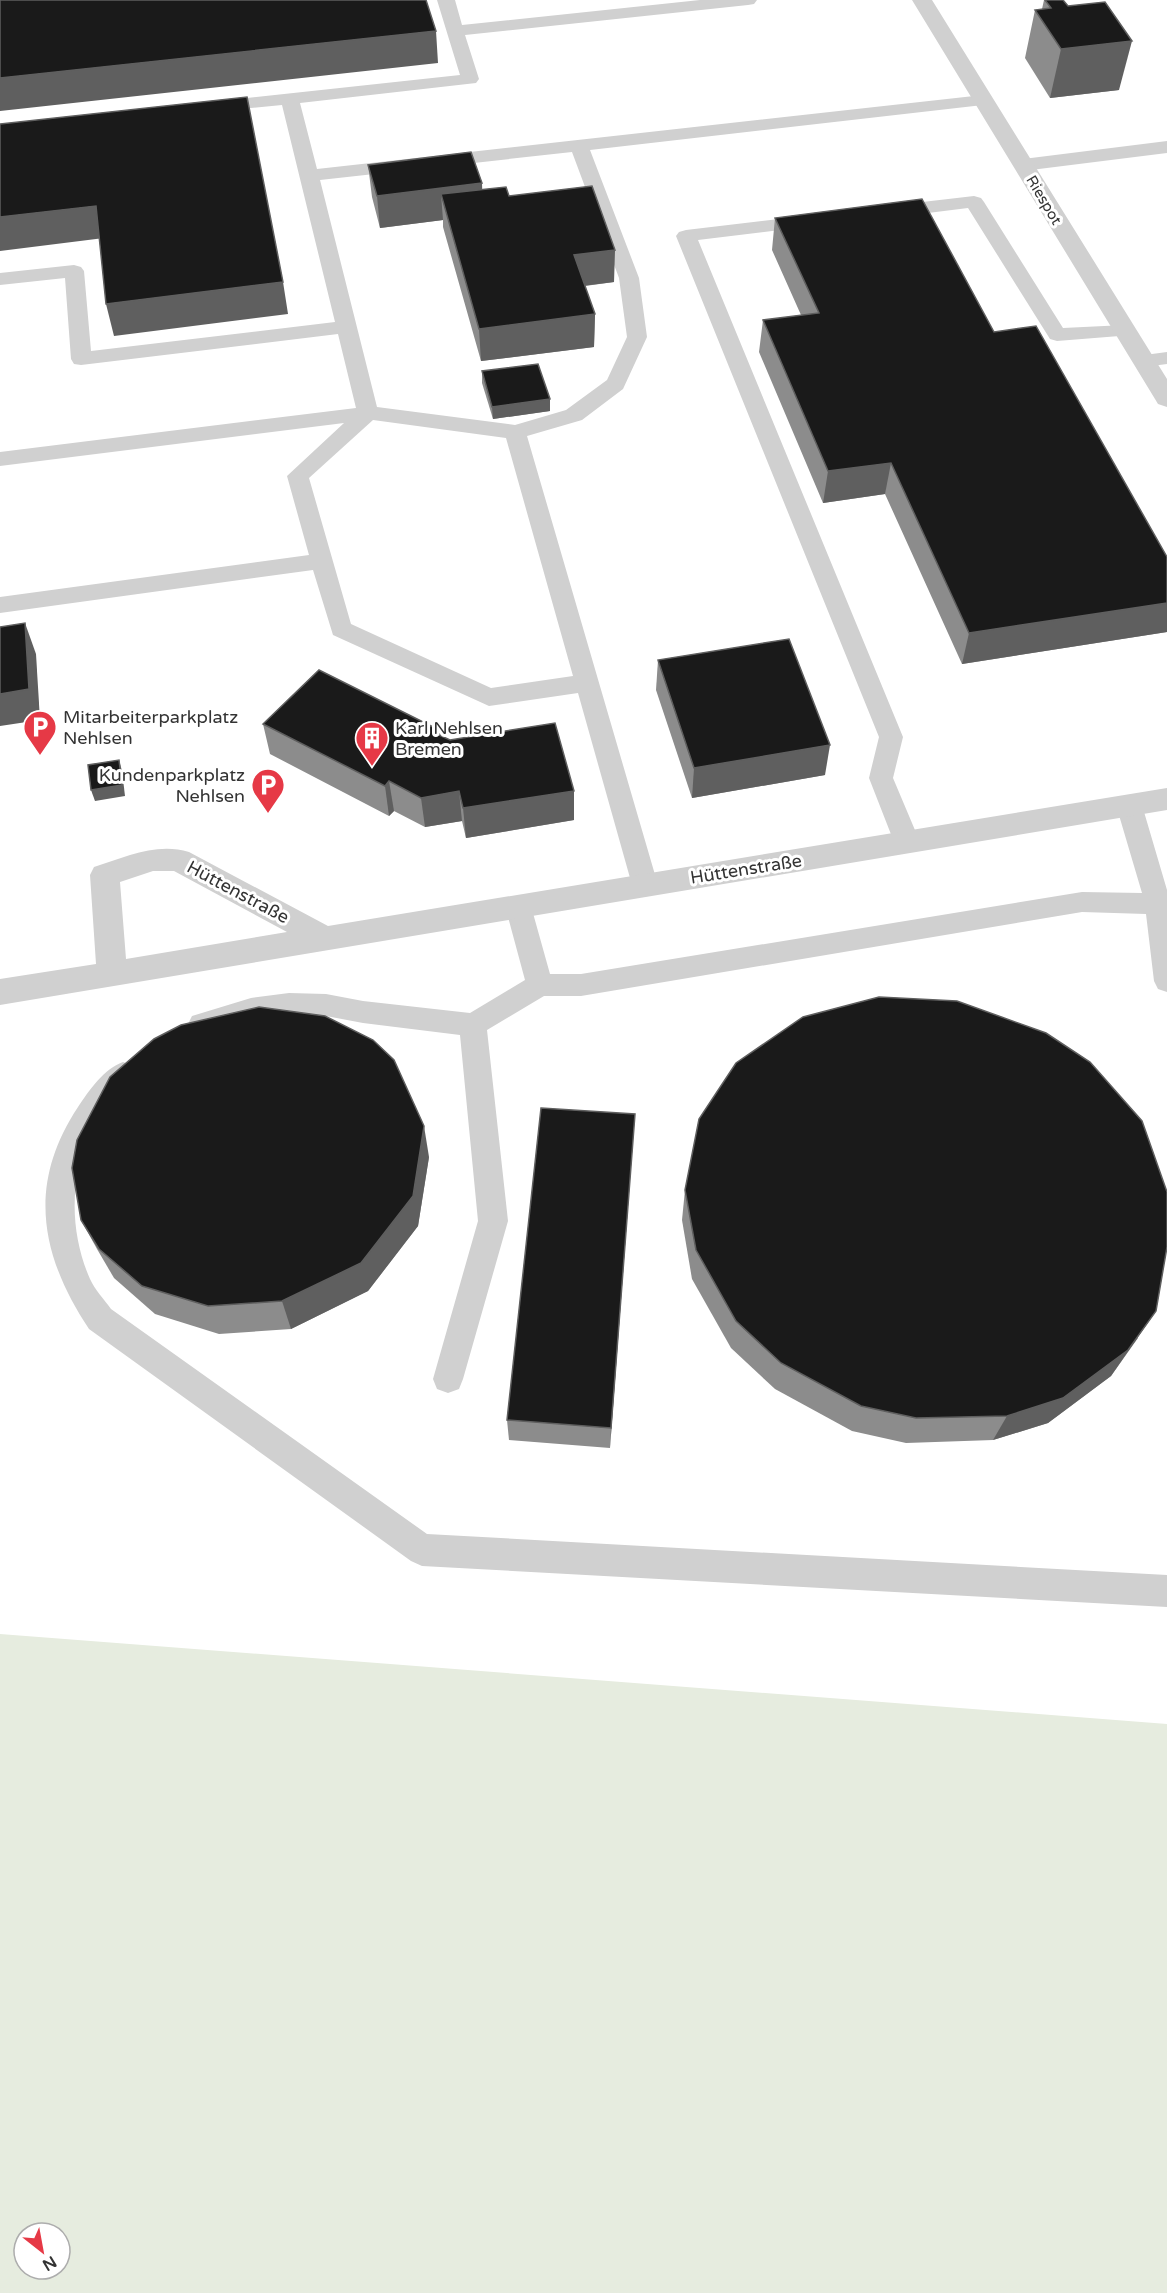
<svg xmlns="http://www.w3.org/2000/svg" width="1167" height="2293" font-family="'Varela Round',sans-serif">
<rect width="100%" height="100%" fill="#fff"/>
<path fill="#e6ecdf" fill-rule="evenodd" d="M0,1634L1167,1724V2293H0ZM24,2233H60V2269H24Z"/>
<g fill="none" stroke-linecap="round" stroke-linejoin="round">
<g fill="#d0d0d0" fill-rule="evenodd">
<path d="M437,0H455L462,25L700,0H757L754,4L748,5L465,35L479,79L476,83L300,103L317,169L983,95L989,96L992,100L989,104L983,105L590,150L639,278L647,337L623,389L582,420L527,436L658,885L654,892L645,895L636,892L632,885L578,693L489,706L333,635L313,570L0,613V597L309,555L287,476L344,423L0,466V452L356,408L338,334L81,365L74,364L71,359L65,278L0,285V273L74,265L81,267L84,271L91,351L335,322L282,105L211,112L205,111L202,107L205,103L211,102L460,75ZM572,152L619,278L627,337L607,380L566,410L515,425L377,407L320,180ZM373,420L506,438L573,676L491,688L351,624L309,478Z"/>
<polygon points="1167,141 1167,153 1023,171 1016,169 1014,165 1016,161 1023,159"/>
<polygon points="974,196 981,198 984,202 1063,328 1125,325 1132,327 1135,331 1132,335 1057,341 1050,339 968,208 888,218 881,216 878,212 881,208 888,206"/>
<polygon points="813,215 820,217 823,221 820,225 698,240 903,737 893,778 920,842 916,849 907,852 898,849 894,842 869,778 879,737 676,236 679,232 686,230"/>
<polygon points="1167,352 1167,364 1144,367 1137,366 1134,361 1137,356"/>
<polygon points="1129,796 1138,798 1142,805 1167,890 1167,992 1158,989 1154,981 1146,914 1082,912 581,996 544,996 487,1030 508,1221 463,1379 459,1389 448,1393 437,1389 433,1379 478,1221 460,1035 363,1023 326,1016 289,1015 251,1020 202,1035 192,1032 188,1024 192,1016 251,998 289,993 326,994 363,1001 470,1013 525,980 505,906 509,899 518,896 527,899 531,906 550,974 581,974 1082,892 1142,893 1116,805 1120,798"/>
<path d="M123,1062L133,1066L137,1074C131,1087 120,1095 111,1105C104,1113 98,1123 93,1132C68,1176 70,1234 90,1279C95,1290 104,1299 111,1309L427,1534L1167,1575V1607L422,1566L411,1561L89,1329C40,1255 27,1184 78,1107C89,1090 104,1069 123,1062Z"/>
</g>
<g fill="#d0d0d0" fill-rule="evenodd">
<polygon points="912,0 932,0 1167,379 1167,407 1158,404 1155,399"/>
<path d="M1167,788V810L0,1005V979L96,964L90,875L94,867C125,857 157,842 189,852L328,926ZM153,871H174L287,932L126,959L120,882Z"/>
</g>
</g>
<g fill="#8c8c8c">
<polygon points="1044,0 1063,0 1119,90 1050,98 1025,58 1035,10 1042,9"/>
<polygon points="368,165 509,196 614,282 585,286 595,314 594,347 481,361 443,227 443,220 380,228 372,197"/>
<polygon points="775,218 994,332 1167,557 1167,632 962,664 885,494 823,503 759,352 763,320 801,315 772,250"/>
<polygon points="482,371 550,399 550,411 493,419 482,383"/>
<polygon points="658,660 825,775 692,798 656,690"/>
<polygon points="263,724 443,737 574,791 574,820 466,838 462,821 425,827 394,811 389,816 270,754"/>
<polygon points="633,1139 610,1448 509,1440 507,1420"/>
<polygon points="429,1157 418,1226 368,1291 291,1329 219,1334 155,1314 114,1278 97,1249 81,1220"/>
<polygon points="685,1190 1138,1338 1111,1376 1048,1423 993,1440 906,1443 852,1431 775,1389 731,1348 692,1279 682,1220"/>
</g>
<g fill="#5f5f5f">
<polygon points="436,31 438,63 0,111 0,78"/>
<polygon points="1132,41 1119,90 1050,98 1061,49"/>
<polygon points="482,183 483,215 441,194 443,220 380,228 377,196"/>
<polygon points="96,206 104,238 0,251 0,217"/>
<polygon points="615,250 614,282 574,287 574,255"/>
<polygon points="283,282 288,314 114,336 106,304"/>
<polygon points="595,314 594,347 481,361 479,329"/>
<polygon points="550,399 550,411 493,419 492,407"/>
<polygon points="891,463 885,494 823,503 828,471"/>
<polygon points="1167,603 1167,632 962,664 969,633"/>
<polygon points="25,623 36,654 40,720 0,726 0,694"/>
<polygon points="830,745 825,775 692,798 694,768"/>
<polygon points="119,760 122,771 125,796 95,801 91,790"/>
<polygon points="389,781 394,811 389,816 385,786"/>
<polygon points="459,791 462,821 425,827 421,798"/>
<polygon points="574,791 574,820 466,838 463,808"/>
<polygon points="635,1114 633,1139 610,1448 611,1428"/>
<polygon points="424,1126 429,1157 418,1226 368,1291 291,1329 282,1301"/>
<polygon points="1156,1311 1111,1376 1048,1423 993,1440 1007,1416"/>
</g>
<g fill="#1a1a1a" stroke="#5f5f5f" stroke-width="1.5">
<polygon points="0,0 426,0 436,31 0,78"/>
<polygon points="1045,0 1063,0 1068,6 1105,2 1132,41 1061,49 1035,10 1051,8"/>
<polygon points="247,97 283,282 106,304 96,206 0,217 0,124"/>
<polygon points="471,152 482,183 377,196 368,165"/>
<polygon points="592,186 615,250 574,255 595,314 479,329 441,194 506,187 509,196"/>
<polygon points="922,199 994,332 1036,326 1167,557 1167,603 969,633 891,463 828,471 763,320 819,313 775,218"/>
<polygon points="538,364 550,399 492,407 482,371"/>
<polygon points="25,623 29,689 0,694 0,627"/>
<polygon points="789,639 830,745 694,768 658,660"/>
<polygon points="319,670 443,732 439,735 450,740 555,723 574,791 463,808 459,791 421,798 389,781 385,786 263,724"/>
<polygon points="119,760 122,785 91,790 88,765"/>
<polygon points="879,997 957,1001 1046,1033 1090,1062 1142,1121 1167,1192 1167,1247 1156,1311 1128,1350 1063,1398 1007,1416 916,1418 861,1406 781,1363 736,1321 696,1250 685,1190 699,1119 736,1063 803,1017"/>
<polygon points="259,1007 325,1016 373,1040 394,1060 424,1126 413,1196 361,1263 282,1301 208,1306 142,1286 99,1249 81,1220 72,1168 77,1140 110,1077 154,1039 181,1025"/>
<polygon points="541,1108 635,1114 611,1428 507,1420"/>
</g>
<defs>
<symbol id="parking-pin" viewBox="-11 -11 22 30"><path d="M0 17L-7.5 6A9.5 9.5 0 1 1 7.5 6Z" fill="#e63946" stroke="#fff"/><path d="M-3.5-5.5H1a3.5 3.5 0 0 1 0 7H-1V5.5H-3.5ZM-1-3.4V-.6H.8a1.4 1.4 0 0 0 0-2.8Z" fill="#fff"/></symbol>
<symbol id="building-pin" viewBox="-11 -11 22 30"><path d="M0 17L-7.5 6A9.5 9.5 0 1 1 7.5 6Z" fill="#e63946" stroke="#fff"/><path d="M-4-6H4V6H1V3H-1V6H-4ZM-2.5-4.3h1.7v1.8h-1.7ZM.8-4.3h1.7v1.8H.8ZM-2.5-1h1.7V.8h-1.7ZM.8-1h1.7V.8H.8Z" fill="#fff"/></symbol>
</defs>
<g fill-rule="evenodd">
<use href="#parking-pin" x="21" y="708" width="38" height="52"/>
<use href="#building-pin" x="353" y="719" width="38" height="52"/>
<use href="#parking-pin" x="249" y="766" width="38" height="52"/>
</g>
<g text-anchor="middle" dominant-baseline="central" stroke-width="6" stroke-linejoin="round" paint-order="stroke">
<g font-size="15" fill="#333" stroke="#fff">
<text transform="translate(1044 200) rotate(59)">Riespot</text>
</g>
<g font-size="18" fill="#333" stroke="#fff" text-anchor="start">
<text x="63" y="717">Mitarbeiterparkplatz<tspan x="63" dy="21">Nehlsen</tspan></text>
<text x="395" y="728">Karl Nehlsen<tspan x="395" dy="21">Bremen</tspan></text>
<text x="245" y="775" text-anchor="end">Kundenparkplatz<tspan x="245" dy="21">Nehlsen</tspan></text>
</g>
<g font-size="18" fill="#333" stroke="#fff">
<text transform="translate(746 869) rotate(-9)">Hüttenstraße</text>
<text transform="translate(238 892) rotate(28)">Hüttenstraße</text>
</g>
</g>
<g transform="translate(42 2251) rotate(149)"><circle r="28" fill="#ffffff" stroke="#adadad" stroke-width="1.5"/>
<path d="M0-4.5L10 22L0 15L-10 22Z" fill="#e63946"/>
<text y="-9" font-size="16" font-weight="bold" text-anchor="middle" fill="#333333">N</text>
</g>
</svg>
